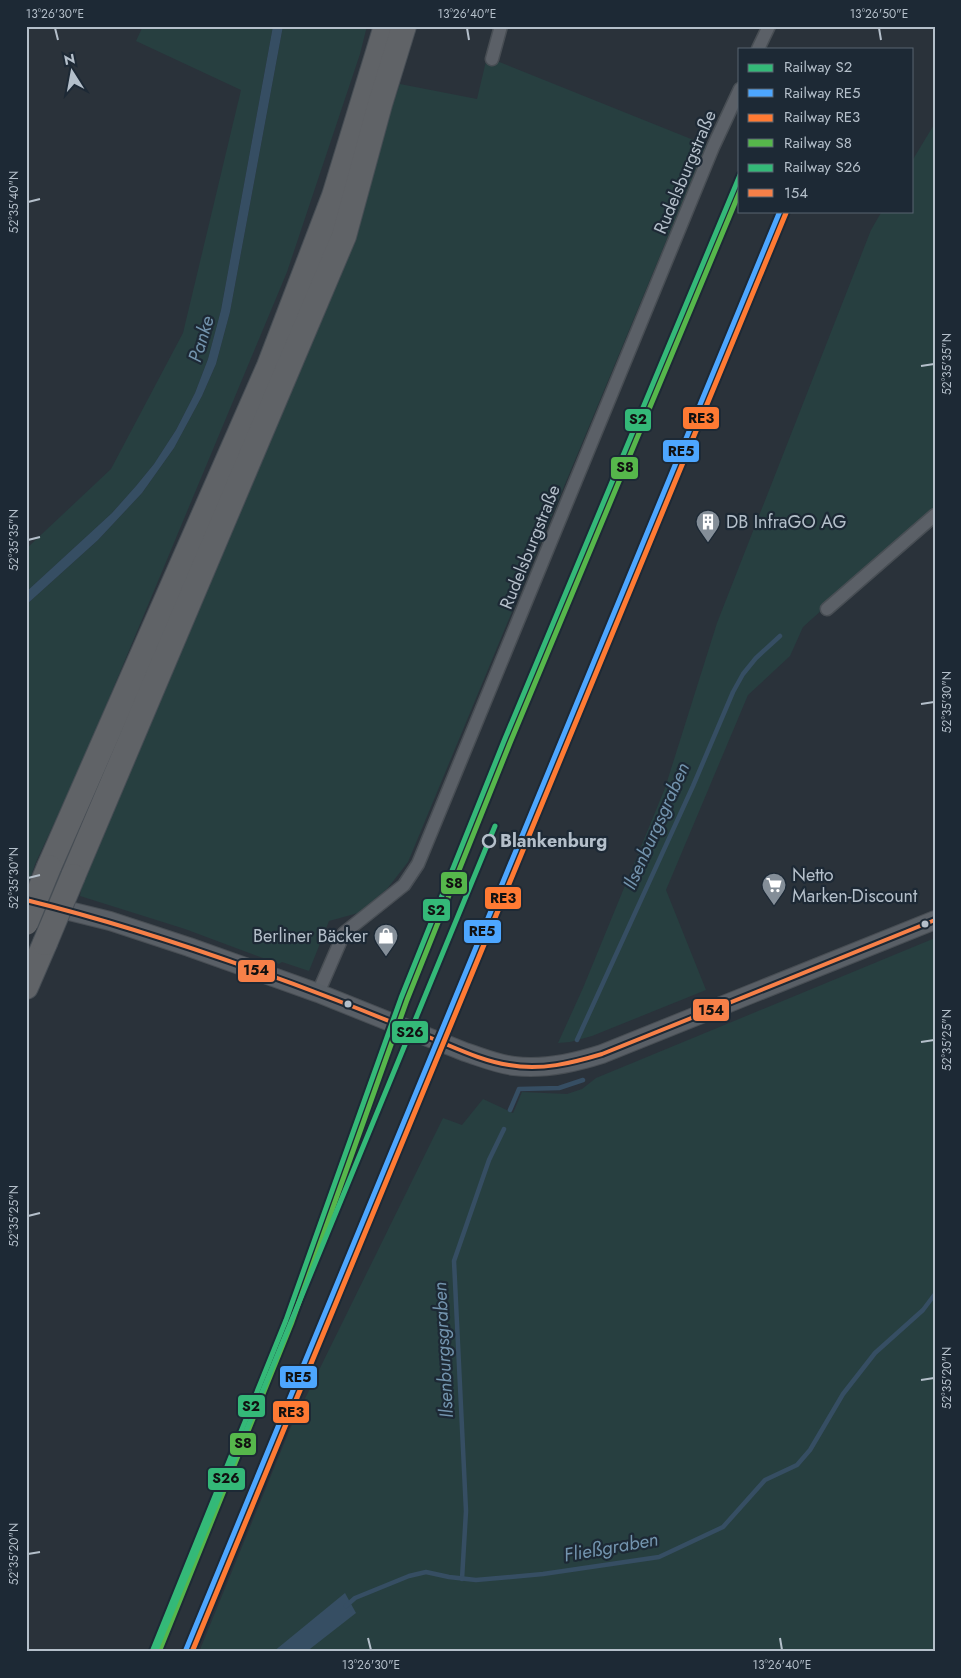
<svg xmlns="http://www.w3.org/2000/svg" width="961" height="1678" font-family="Jost,sans-serif">
<rect width="100%" height="100%" fill="#2a323a"/>
<g fill="#273f40">
<polygon points="143,26 273,26 221,310 208,359 195,393 176,430 154,464 136,486 112,513 26,592 26,549 111,469 183,333 241,90 136,41"/>
<polygon points="283,26 367,26 360,54 287,272 80,768 36,862 28,884 26,883 26,605 98,540 142,493 174,448 202,396 216,364 230,312"/>
<polygon points="487,57 706,145 408,862 387,889 358,913 329,921 309,971 282,962 279,964 185,929 80,896 84,875 336,267 400,84 477,99"/>
<polygon points="935,123 935,508 803,627 790,656 748,695 666,890 706,990 592,1036 570,1042 558,1043 583,988 665,788 717,623 871,230 882,211 912,211 912,161"/>
<polygon points="935,938 935,1652 199,1652 290,1429 443,1118 462,1125 483,1099 513,1113 522,1092 567,1094 582,1089 596,1078"/>
</g>
<g fill="#364e63">
<polygon points="273,26 283,26 230,312 216,364 202,396 174,448 142,493 98,540 26,605 26,592 112,513 136,486 154,464 176,430 195,393 208,359 221,310"/>
<polygon points="345,1593 356,1613 306,1652 273,1652"/>
</g>
<g fill="none" stroke-linecap="round" stroke-linejoin="round">
<g stroke="#364e63" stroke-width="4.5">
<polyline points="577,1040 693,786 733,692 743,674 756,658 780,636"/>
<polyline points="510,1110 519,1089 559,1088 583,1080"/>
<polyline points="462,1579 466,1511 454,1261 489,1160 504,1129"/>
<polyline points="346,1606 355,1598 409,1576 426,1572 449,1577 476,1580 543,1574 659,1557 723,1527 765,1480 797,1465 810,1450 843,1394 875,1353 923,1310 935,1294"/>
</g>
<defs>
<g id="street">
<polyline points="758,49 769,26"/>
<polyline points="492,59 501,26"/>
<polyline points="827,609 935,515"/>
<polyline points="318,993 344,933 404,885 418,864 713,147 740,89"/>
</g>
<path id="secondary" d="M49,906L110,921L189,947L318,993L465,1052C481,1057 497,1064 514,1066C544,1070 574,1063 602,1054L935,920"/>
<g id="highway">
<polyline points="49,867 269,366 334,196 386,26"/>
<polyline points="73,876 344,236 380,104 404,26"/>
<polyline points="26,987 45,943"/>
</g>
</defs>
<use href="#street" stroke="#484e54" stroke-width="15"/>
<use href="#secondary" stroke="#484e54" stroke-width="20"/>
<use href="#highway" stroke="#474e55" stroke-width="26"/>
<use href="#street" stroke="#5b6067" stroke-width="12"/>
<use href="#secondary" stroke="#595f66" stroke-width="18"/>
<use href="#highway" stroke="#606367" stroke-width="24"/>
<defs>
<g id="highway-bridge">
<polyline points="26,923 49,867"/>
<polyline points="45,943 73,876"/>
</g>
</defs>
<use href="#highway-bridge" stroke="#474e55" stroke-width="26" stroke-linecap="butt"/>
<use href="#highway-bridge" stroke="#606367" stroke-width="24"/>
<defs>
<path id="bus-1" d="M26,900C132,926 234,961 336,1000C367,1012 399,1025 431,1038C456,1048 482,1061 509,1065C541,1071 572,1063 602,1054L935,920"/>
</defs>
<use href="#bus-1" stroke="#1d2935" stroke-width="8"/>
<use href="#bus-1" stroke="#f78048" stroke-width="4"/>
<defs>
<polyline id="rail-1" points="152,1652 286,1320 401,998 504,741 740,175"/>
<polyline id="rail-2" points="185,1652 780,211"/>
<polyline id="rail-3" points="192,1652 786,213"/>
<polyline id="rail-4" points="159,1652 292,1322 407,1000 510,743 740,191"/>
<polyline id="rail-5" points="156,1650 495,826"/>
</defs>
<use href="#rail-1" stroke="#1d2935" stroke-width="9"/>
<use href="#rail-2" stroke="#1d2935" stroke-width="9"/>
<use href="#rail-3" stroke="#1d2935" stroke-width="9"/>
<use href="#rail-4" stroke="#1d2935" stroke-width="9"/>
<use href="#rail-5" stroke="#1d2935" stroke-width="9"/>
<use href="#rail-1" stroke="#34b978" stroke-width="5"/>
<use href="#rail-2" stroke="#4da6ff" stroke-width="5"/>
<use href="#rail-3" stroke="#ff7a33" stroke-width="5"/>
<use href="#rail-4" stroke="#56b74b" stroke-width="5"/>
<use href="#rail-5" stroke="#34b978" stroke-width="5"/>
</g>
<path fill="none" stroke="#b4bfca" stroke-width="2" d="M55,28L58,40M467,28L469,40M879,28L881,40M28,202L40,199M921,366L934,364M28,540L40,537M921,704L934,702M28,878L40,875M921,1042L934,1040M28,1216L40,1213M921,1380L934,1378M28,1554L40,1552M368,1638L371,1650M780,1638L782,1650"/>
<defs>
<symbol id="building-pin" viewBox="-11 -11 22 30"><path d="M0 17L-7.5 6A9.5 9.5 0 1 1 7.5 6Z" fill="#848e98" stroke="#1d2935"/><path d="M-4-6H4V6H1V3H-1V6H-4ZM-2.5-4.3h1.7v1.8h-1.7ZM.8-4.3h1.7v1.8H.8ZM-2.5-1h1.7V.8h-1.7ZM.8-1h1.7V.8H.8Z" fill="#fff"/></symbol>
<symbol id="supermarket-pin" viewBox="-11 -11 22 30"><path d="M0 17L-7.5 6A9.5 9.5 0 1 1 7.5 6Z" fill="#848e98" stroke="#1d2935"/><path d="M-6-5.5h2.5l.6 2H6L4.5 2H-2.5L-4.4-4H-6ZM-1.5 3.2a1.3 1.3 0 1 0 .1 0ZM3 3.2a1.3 1.3 0 1 0 .1 0Z" fill="#fff"/></symbol>
<symbol id="shop-pin" viewBox="-11 -11 22 30"><path d="M0 17L-7.5 6A9.5 9.5 0 1 1 7.5 6Z" fill="#848e98" stroke="#1d2935"/><path d="M-5-2.5h2.3a2.7 3.5 0 0 1 5.4 0H5L5.5 6h-11ZM-1.5-2.5h3a1.5 2.3 0 0 0-3 0Z" fill="#fff"/></symbol>
</defs>
<g fill-rule="evenodd">
<use href="#building-pin" x="694" y="508" width="28" height="38"/>
<use href="#supermarket-pin" x="760" y="871" width="28" height="38"/>
<use href="#shop-pin" x="372" y="922" width="28" height="38"/>
</g>
<circle fill="#1d2935" stroke="#b4bfca" stroke-width="2.5" cx="489" cy="841" r="6"/>
<g fill="#b4bfca" stroke="#1d2935" stroke-width="2">
<circle cx="925" cy="924" r="4.5"/>
<circle cx="348" cy="1004" r="4.5"/>
</g>
<g text-anchor="middle" dominant-baseline="central" stroke-width="4.5" stroke-linejoin="round" paint-order="stroke">
<g font-size="18" fill="#b4bfca" stroke="#1d2935">
<text transform="translate(685 172) rotate(-67)">Rudelsburgstraße</text>
<text transform="translate(530 547) rotate(-68)">Rudelsburgstraße</text>
</g>
<g font-size="18" fill="#b4bfca" stroke="#1d2935" text-anchor="start">
<text x="726" y="522">DB InfraGO AG</text>
<text x="792" y="875">Netto<tspan x="792" dy="21">Marken-Discount</tspan></text>
<text x="368" y="936" text-anchor="end">Berliner Bäcker</text>
</g>
<g font-size="18" font-weight="bold" fill="#b4bfca" stroke="#1d2935" text-anchor="start">
<text x="500" y="841">Blankenburg</text>
</g>
<g font-size="19" font-style="italic" fill="#7394ae" stroke="#1d2935">
<text transform="translate(201 339) rotate(-73)">Panke</text>
<text transform="translate(656 826) rotate(-66)">Ilsenburgsgraben</text>
<text transform="translate(443 1350) rotate(-93)">Ilsenburgsgraben</text>
<text transform="translate(611 1547) rotate(-10)">Fließgraben</text>
</g>
</g>
<g stroke="#1d2935" stroke-width="2">
<rect x="682" y="406" width="38" height="24" rx="5" fill="#ff7a33"/>
<rect x="624" y="408" width="28" height="24" rx="5" fill="#34b978"/>
<rect x="662" y="439" width="38" height="24" rx="5" fill="#4da6ff"/>
<rect x="610" y="456" width="29" height="24" rx="5" fill="#56b74b"/>
<rect x="440" y="871" width="28" height="24" rx="5" fill="#56b74b"/>
<rect x="484" y="886" width="38" height="24" rx="5" fill="#ff7a33"/>
<rect x="422" y="898" width="29" height="24" rx="5" fill="#34b978"/>
<rect x="463" y="919" width="39" height="25" rx="5" fill="#4da6ff"/>
<rect x="237" y="959" width="39" height="24" rx="5" fill="#f78048"/>
<rect x="692" y="998" width="38" height="24" rx="5" fill="#f78048"/>
<rect x="391" y="1020" width="38" height="24" rx="5" fill="#34b978"/>
<rect x="279" y="1365" width="39" height="24" rx="5" fill="#4da6ff"/>
<rect x="237" y="1394" width="29" height="24" rx="5" fill="#34b978"/>
<rect x="272" y="1400" width="38" height="24" rx="5" fill="#ff7a33"/>
<rect x="229" y="1432" width="28" height="24" rx="5" fill="#56b74b"/>
<rect x="207" y="1467" width="39" height="24" rx="5" fill="#34b978"/>
</g>
<g font-size="14" text-anchor="middle" font-weight="bold" fill="#111">
<text x="701" y="423">RE3</text>
<text x="638" y="424">S2</text>
<text x="681" y="456">RE5</text>
<text x="625" y="472">S8</text>
<text x="454" y="888">S8</text>
<text x="503" y="903">RE3</text>
<text x="436" y="915">S2</text>
<text x="482" y="936">RE5</text>
<text x="256" y="975">154</text>
<text x="711" y="1015">154</text>
<text x="410" y="1037">S26</text>
<text x="298" y="1382">RE5</text>
<text x="251" y="1411">S2</text>
<text x="291" y="1417">RE3</text>
<text x="243" y="1448">S8</text>
<text x="226" y="1483">S26</text>
</g>
<rect width="961" height="1678" fill="none" stroke="#1d2935" stroke-width="55"/>
<rect x="738" y="48" width="175" height="165" fill="#1d2935" stroke="#596571"/>
<rect x="748" y="64" width="25" height="8" fill="#34b978" stroke="#596571"/>
<text x="784" y="72" font-size="15" fill="#b4bfca">Railway S2</text>
<rect x="748" y="89" width="25" height="8" fill="#4da6ff" stroke="#596571"/>
<text x="784" y="98" font-size="15" fill="#b4bfca">Railway RE5</text>
<rect x="748" y="114" width="25" height="8" fill="#ff7a33" stroke="#596571"/>
<text x="784" y="122" font-size="15" fill="#b4bfca">Railway RE3</text>
<rect x="748" y="139" width="25" height="8" fill="#56b74b" stroke="#596571"/>
<text x="784" y="148" font-size="15" fill="#b4bfca">Railway S8</text>
<rect x="748" y="164" width="25" height="8" fill="#34b978" stroke="#596571"/>
<text x="784" y="172" font-size="15" fill="#b4bfca">Railway S26</text>
<rect x="748" y="189" width="25" height="8" fill="#f78048" stroke="#596571"/>
<text x="784" y="198" font-size="15" fill="#b4bfca">154</text>
<g transform="translate(72 72) rotate(349)" stroke="#1d2935" stroke-width="4" paint-order="stroke">
<path d="M0-4L9 19L0 12L-9 19Z" fill="#b4bfca"/>
<text y="-8" font-size="14" font-weight="bold" text-anchor="middle" fill="#b4bfca">N</text>
</g>
<rect x="28" y="28" width="906" height="1622" fill="none" stroke="#b4bfca" stroke-width="2"/>
<g font-size="12" text-anchor="middle" fill="#b4bfca">
<text x="55" y="18">13°26'30"E</text>
<text x="467" y="18">13°26'40"E</text>
<text x="879" y="18">13°26'50"E</text>
<text transform="translate(14 202) rotate(-90)" y="4">52°35'40"N</text>
<text transform="translate(947 364) rotate(-90)" y="4">52°35'35"N</text>
<text transform="translate(14 540) rotate(-90)" y="4">52°35'35"N</text>
<text transform="translate(947 702) rotate(-90)" y="4">52°35'30"N</text>
<text transform="translate(14 878) rotate(-90)" y="4">52°35'30"N</text>
<text transform="translate(947 1040) rotate(-90)" y="4">52°35'25"N</text>
<text transform="translate(14 1216) rotate(-90)" y="4">52°35'25"N</text>
<text transform="translate(947 1378) rotate(-90)" y="4">52°35'20"N</text>
<text transform="translate(14 1554) rotate(-90)" y="4">52°35'20"N</text>
<text x="371" y="1669">13°26'30"E</text>
<text x="782" y="1669">13°26'40"E</text>
</g>
</svg>
